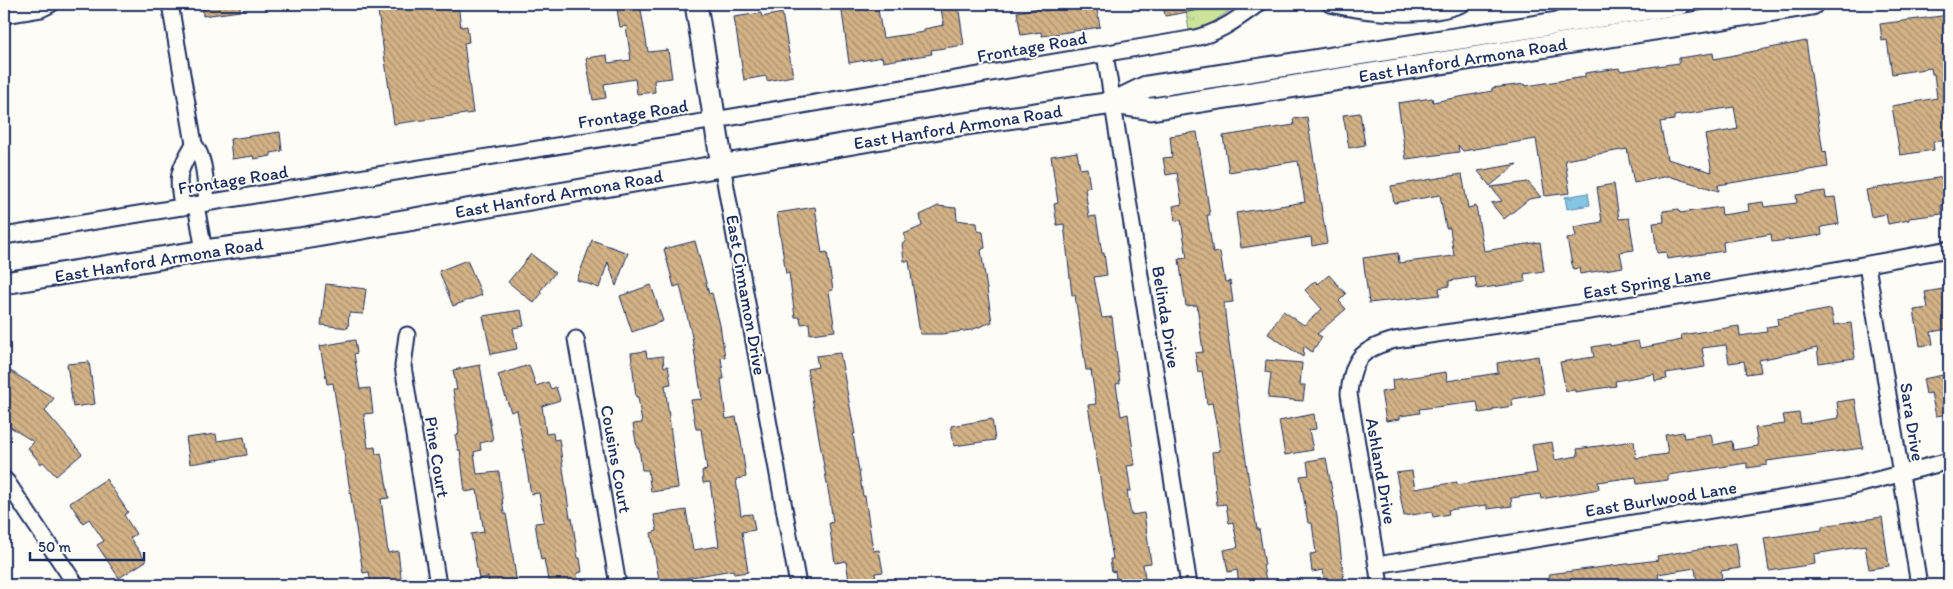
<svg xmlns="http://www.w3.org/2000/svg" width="1953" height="589" font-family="Itim,sans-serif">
<defs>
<pattern id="park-tufts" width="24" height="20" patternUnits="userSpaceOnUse" patternTransform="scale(1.25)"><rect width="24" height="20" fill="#cbe49a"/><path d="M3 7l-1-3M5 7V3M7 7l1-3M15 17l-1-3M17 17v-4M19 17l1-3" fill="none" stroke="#aec487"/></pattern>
<pattern id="water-ripples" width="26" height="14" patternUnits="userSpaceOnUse" patternTransform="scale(1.25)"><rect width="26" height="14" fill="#84c5e4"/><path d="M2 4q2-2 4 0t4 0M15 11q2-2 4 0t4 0" fill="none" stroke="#6ba0bc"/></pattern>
<pattern id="building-back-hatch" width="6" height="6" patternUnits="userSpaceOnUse" patternTransform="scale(1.25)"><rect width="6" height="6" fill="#d3b286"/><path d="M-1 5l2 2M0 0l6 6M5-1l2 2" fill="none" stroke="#aa9171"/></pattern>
</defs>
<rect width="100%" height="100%" fill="#fdfcf7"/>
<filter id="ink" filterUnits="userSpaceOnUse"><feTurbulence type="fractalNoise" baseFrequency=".02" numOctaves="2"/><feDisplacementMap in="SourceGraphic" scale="10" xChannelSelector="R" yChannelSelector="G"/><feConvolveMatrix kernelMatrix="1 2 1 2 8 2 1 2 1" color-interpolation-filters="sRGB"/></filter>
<g filter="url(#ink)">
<polygon fill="url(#park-tufts)" stroke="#738a7c" points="1185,4 1238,4 1207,27 1189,30"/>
<polygon fill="url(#water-ripples)" stroke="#5a89ae" points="1588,193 1590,205 1567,209 1565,197"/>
<g fill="url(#building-back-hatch)" stroke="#1b2f5e" fill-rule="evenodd">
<polygon points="202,4 240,4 240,11 203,16"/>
<polygon points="377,4 458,4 461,27 467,26 469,42 464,43 473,113 394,124"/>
<polygon points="616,4 640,4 648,52 668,50 672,78 654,80 655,92 637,94 635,79 604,84 606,98 593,100 586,58 607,55 608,63 631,60 626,26 620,27"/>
<polygon points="841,4 877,4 883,38 924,32 924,29 944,25 940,4 958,4 964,45 931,50 932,54 883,62 882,57 849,63"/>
<polygon points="1072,4 1096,4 1100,27 1042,36 1041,32 1021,35 1017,12 1043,7 1044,11 1072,5"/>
<polygon points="1163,4 1199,4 1199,10 1165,16"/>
<polygon points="761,13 762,17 782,13 793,76 767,81 766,76 744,80 734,17"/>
<polygon points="1949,15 1949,140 1933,142 1934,150 1900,155 1892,106 1937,98 1934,74 1932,74 1931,68 1892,74 1887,40 1882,41 1880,24"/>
<path d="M1806,41L1823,152L1826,151L1828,167L1718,185L1719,191L1668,176L1634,183L1627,149L1565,160L1570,193L1545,196L1536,139L1463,151L1458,145L1459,152L1406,159L1398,103L1432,98L1433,102L1492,91V88L1525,84L1526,86L1585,77V73L1619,68L1620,71L1679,63V58L1713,53L1714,59ZM1734,107L1738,129L1705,135L1712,172L1667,159L1660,122L1674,120V116Z"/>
<polygon points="1360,113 1365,145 1349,148 1343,115"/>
<polygon points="1307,117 1327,243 1312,246 1311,237 1241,248 1236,213 1305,202 1298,161 1229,172 1223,136 1294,125 1293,119"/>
<polygon points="280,132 282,151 271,153 271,156 254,159 253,156 232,159 230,139"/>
<polygon points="1197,132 1210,215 1207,215 1213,253 1220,252 1225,282 1230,281 1233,302 1224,303 1226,322 1249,482 1257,529 1259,529 1265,565 1263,566 1267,585 1239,585 1237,570 1228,572 1224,550 1238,547 1233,522 1229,523 1226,504 1217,505 1212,452 1220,451 1216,423 1212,403 1207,404 1202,371 1198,372 1195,353 1203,352 1197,305 1186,306 1179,259 1187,258 1181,220 1175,221 1173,206 1182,204 1177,173 1166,175 1163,158 1172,157 1170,136"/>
<polygon points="1077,152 1080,169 1087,168 1090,187 1085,188 1089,217 1096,216 1102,253 1104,253 1107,275 1094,277 1102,318 1112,317 1120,383 1116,384 1121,416 1128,414 1135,465 1127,466 1131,491 1127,491 1131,515 1144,513 1151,563 1143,564 1146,585 1117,585 1115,571 1112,572 1110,559 1113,559 1088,405 1096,404 1091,370 1086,370 1075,295 1072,295 1064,224 1057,225 1054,204 1058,203 1051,156"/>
<polygon points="1517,164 1490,186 1478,171"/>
<polygon points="1462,174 1468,208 1476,206 1484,251 1540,242 1544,271 1524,274 1525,282 1477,289 1475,277 1449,281 1449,286 1439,288 1440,295 1369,303 1363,258 1398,253 1399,263 1454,256 1450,228 1446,228 1440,195 1394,203 1391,186"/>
<polygon points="1949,176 1949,204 1941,205 1942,214 1909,218 1909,220 1888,224 1886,214 1871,217 1866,190"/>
<polygon points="1528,182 1541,197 1529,199 1504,219 1491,203 1502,201 1491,187"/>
<polygon points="1614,184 1619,219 1629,218 1634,250 1620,252 1623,267 1580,274 1579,268 1573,269 1567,239 1576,237 1574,227 1602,222 1597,187"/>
<polygon points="1825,191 1826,198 1835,197 1839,224 1821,227 1822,235 1772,242 1771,234 1742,239 1723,242 1724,251 1667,259 1666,252 1657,253 1653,223 1664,222 1663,211 1679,209 1680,213 1721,207 1722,215 1749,211 1748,204 1763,202 1764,207 1797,203 1796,195"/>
<polygon points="938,206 956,208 957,220 977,223 978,231 983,232 985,248 981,250 992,322 971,330 942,334 920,334 909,261 904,261 902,244 906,242 904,234 922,226 920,215"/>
<polygon points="815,207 822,253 827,252 833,290 829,291 835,331 810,334 809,323 801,324 800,317 795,317 789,273 786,274 777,213"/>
<polygon points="592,240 628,253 616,286 608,262 599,288 577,280"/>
<polygon points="695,241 709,294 712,293 720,325 725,357 721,358 724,379 721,379 726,419 736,417 741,440 746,477 736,479 741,515 752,514 755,530 742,532 748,572 734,574 733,570 674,580 675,585 660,585 651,533 657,531 654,515 686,510 693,550 719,546 710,482 703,483 702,471 707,470 701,429 696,429 691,400 702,399 692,337 680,285 674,287 664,249"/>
<polygon points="531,254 555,273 540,291 542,293 534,303 508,282"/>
<polygon points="467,260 482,295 453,306 439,271"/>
<polygon points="1329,275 1346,294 1339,301 1346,309 1317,334 1322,337 1312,352 1304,346 1303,357 1268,334 1283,311 1304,325 1322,309 1305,290 1315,281 1318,284"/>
<polygon points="326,284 366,289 363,314 349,313 348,328 321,325"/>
<polygon points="651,285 663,321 632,332 620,296"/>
<polygon points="1949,288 1949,308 1945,309 1948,329 1931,332 1933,344 1920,346 1914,310 1928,308 1925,292"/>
<polygon points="1831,309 1834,325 1851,323 1855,358 1819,363 1817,348 1759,360 1761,372 1746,374 1744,361 1729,363 1726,345 1702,348 1705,367 1666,373 1667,379 1655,381 1654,374 1615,381 1616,386 1575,392 1575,390 1566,391 1560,362 1594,357 1592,347 1610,344 1610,346 1638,341 1640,348 1682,340 1681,335 1739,326 1740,336 1767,332 1766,327 1778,325 1777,319"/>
<polygon points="521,310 524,326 513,328 517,349 491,354 483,316"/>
<polygon points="355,340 357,353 354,354 360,389 370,388 373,413 364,414 368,448 375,447 376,454 381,453 389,498 381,499 388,553 398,551 402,585 371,585 369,572 363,573 333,383 327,384 320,346"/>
<polygon points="646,351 647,358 663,356 664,367 668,366 671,384 665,385 678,488 651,492 648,470 642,470 639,448 637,448 633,424 642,423 638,397 636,397 631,353"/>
<polygon points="840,353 855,434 853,434 863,496 865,496 873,551 879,550 883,572 875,573 876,581 857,584 856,579 849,581 846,561 835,563 829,523 833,522 830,501 807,369 818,367 816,356"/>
<polygon points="1538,356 1544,394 1512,399 1513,406 1493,409 1493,411 1479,413 1477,402 1419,409 1420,413 1400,416 1400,419 1386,421 1381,392 1393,390 1392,380 1446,372 1447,381 1473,377 1498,373 1497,363"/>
<polygon points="1266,360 1302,363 1300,385 1305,385 1303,401 1268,398 1271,373 1265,372"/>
<polygon points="89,362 95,404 73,407 67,364"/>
<polygon points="480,365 493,440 480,443 481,450 474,452 477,474 499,472 504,514 506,514 511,542 517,585 489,585 488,577 479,579 471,534 484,532 477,490 465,492 460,450 458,450 455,435 459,434 458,426 459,426 453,390 457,390 453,370"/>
<polygon points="529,365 536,386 548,382 551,389 556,387 560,400 542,406 546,434 553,433 554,440 559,439 570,518 572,518 578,558 580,558 582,572 577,573 579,585 549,585 544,559 541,560 535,523 544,522 539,493 531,494 517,410 511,412 498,375"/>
<polygon points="4,367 54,398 45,411 82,454 56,476 43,462 41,464 28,448 34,442 4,423"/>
<polygon points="1943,375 1949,414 1936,416 1931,393 1926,394 1923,379"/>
<polygon points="1855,399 1863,448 1767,461 1767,465 1747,468 1747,463 1668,475 1668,480 1637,484 1636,477 1598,482 1599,489 1541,499 1540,494 1511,498 1512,506 1487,509 1487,505 1448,510 1449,514 1433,517 1432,512 1404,516 1396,473 1412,471 1415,489 1457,482 1457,485 1537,473 1532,445 1552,442 1555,460 1578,456 1577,449 1634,441 1636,458 1668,454 1665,435 1683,432 1684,438 1711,434 1713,445 1732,441 1733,450 1758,446 1755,428 1785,424 1783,415 1799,413 1801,424 1839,418 1837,402"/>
<polygon points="1314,414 1316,429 1309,430 1313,450 1285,455 1279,421"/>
<polygon points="992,419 995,440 954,446 951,426"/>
<polygon points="216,434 217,441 244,437 247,455 190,464 186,438"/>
<polygon points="1326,458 1337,518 1344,582 1325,585 1323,570 1312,572 1310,554 1316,553 1312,523 1308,523 1300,476 1309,475 1307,461"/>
<polygon points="106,479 128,512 124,515 136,534 130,538 146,561 119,578 97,545 104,541 89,519 83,523 70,503"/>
<polygon points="1882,517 1889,566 1869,569 1865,546 1814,554 1815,564 1769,571 1764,538 1822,530 1822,526"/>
<polygon points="1736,543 1740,568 1721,571 1722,580 1697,583 1695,568 1658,574 1660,585 1550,585 1549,574 1658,560 1657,556"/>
</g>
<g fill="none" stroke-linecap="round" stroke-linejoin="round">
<defs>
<g id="street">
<path d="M170,4L194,144C206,160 205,183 207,203"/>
<path d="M1330,4C1369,13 1425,19 1462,4"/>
<polyline points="4,15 41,9 51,4"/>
<polyline points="1105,54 1189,585"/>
<polyline points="722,165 798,585"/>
<polyline points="196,205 204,251"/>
<path d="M183,207C175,177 179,170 194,144"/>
<path d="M4,236L715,120L1190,39C1218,34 1236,20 1258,4"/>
<polyline points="1867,265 1919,585"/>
<polyline points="407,335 403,366 438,585"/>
<polyline points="576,339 618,585"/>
<polyline points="4,479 7,482 76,585"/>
<polyline points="1377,565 1846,488 1949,461"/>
<path d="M1380,585L1349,394C1352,359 1361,349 1395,340C1580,314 1765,284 1949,249"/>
</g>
<g id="secondary">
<polyline points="696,4 722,165"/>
<polyline points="1113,103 1151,109 1812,4"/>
<polyline points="4,283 204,251 299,239 951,126 1113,103 1146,87 1679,4"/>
</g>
</defs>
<use href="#street" stroke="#1b2f5e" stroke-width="19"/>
<use href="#secondary" stroke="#1b2f5e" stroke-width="25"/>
<use href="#street" stroke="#fdfcf7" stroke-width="15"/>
<use href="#secondary" stroke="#fdfcf7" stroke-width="21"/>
</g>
</g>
<g text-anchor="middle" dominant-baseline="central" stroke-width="4" stroke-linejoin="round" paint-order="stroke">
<g font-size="18" fill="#1b2f5e" stroke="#fdfcf7">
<text transform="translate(1032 47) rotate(-10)">Frontage Road</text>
<text transform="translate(1463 60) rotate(-9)">East Hanford Armona Road</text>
<text transform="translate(633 114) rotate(-9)">Frontage Road</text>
<text transform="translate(958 127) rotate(-9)">East Hanford Armona Road</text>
<text transform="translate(233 180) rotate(-9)">Frontage Road</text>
<text transform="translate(559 194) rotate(-10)">East Hanford Armona Road</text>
<text transform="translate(159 260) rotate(-9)">East Hanford Armona Road</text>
<text transform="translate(1647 283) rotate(-9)">East Spring Lane</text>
<text transform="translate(746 295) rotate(80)">East Cinnamon Drive</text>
<text transform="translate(1166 317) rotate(81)">Belinda Drive</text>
<text transform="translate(1912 422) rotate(81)">Sara Drive</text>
<text transform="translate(437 457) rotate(81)">Pine Court</text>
<text transform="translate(616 459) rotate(80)">Cousins Court</text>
<text transform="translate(1381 471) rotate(80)">Ashland Drive</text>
<text transform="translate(1661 499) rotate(-9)">East Burlwood Lane</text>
</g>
</g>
<rect width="1953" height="589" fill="none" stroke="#fdfcf7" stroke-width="20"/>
<rect x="10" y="10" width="1933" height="569" fill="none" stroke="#1b2f5e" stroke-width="2" filter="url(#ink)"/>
<path d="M30 552v8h114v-8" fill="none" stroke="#1b2f5e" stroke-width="2.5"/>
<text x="38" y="552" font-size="15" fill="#1b2f5e" stroke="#fdfcf7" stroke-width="4" paint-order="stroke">50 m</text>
</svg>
